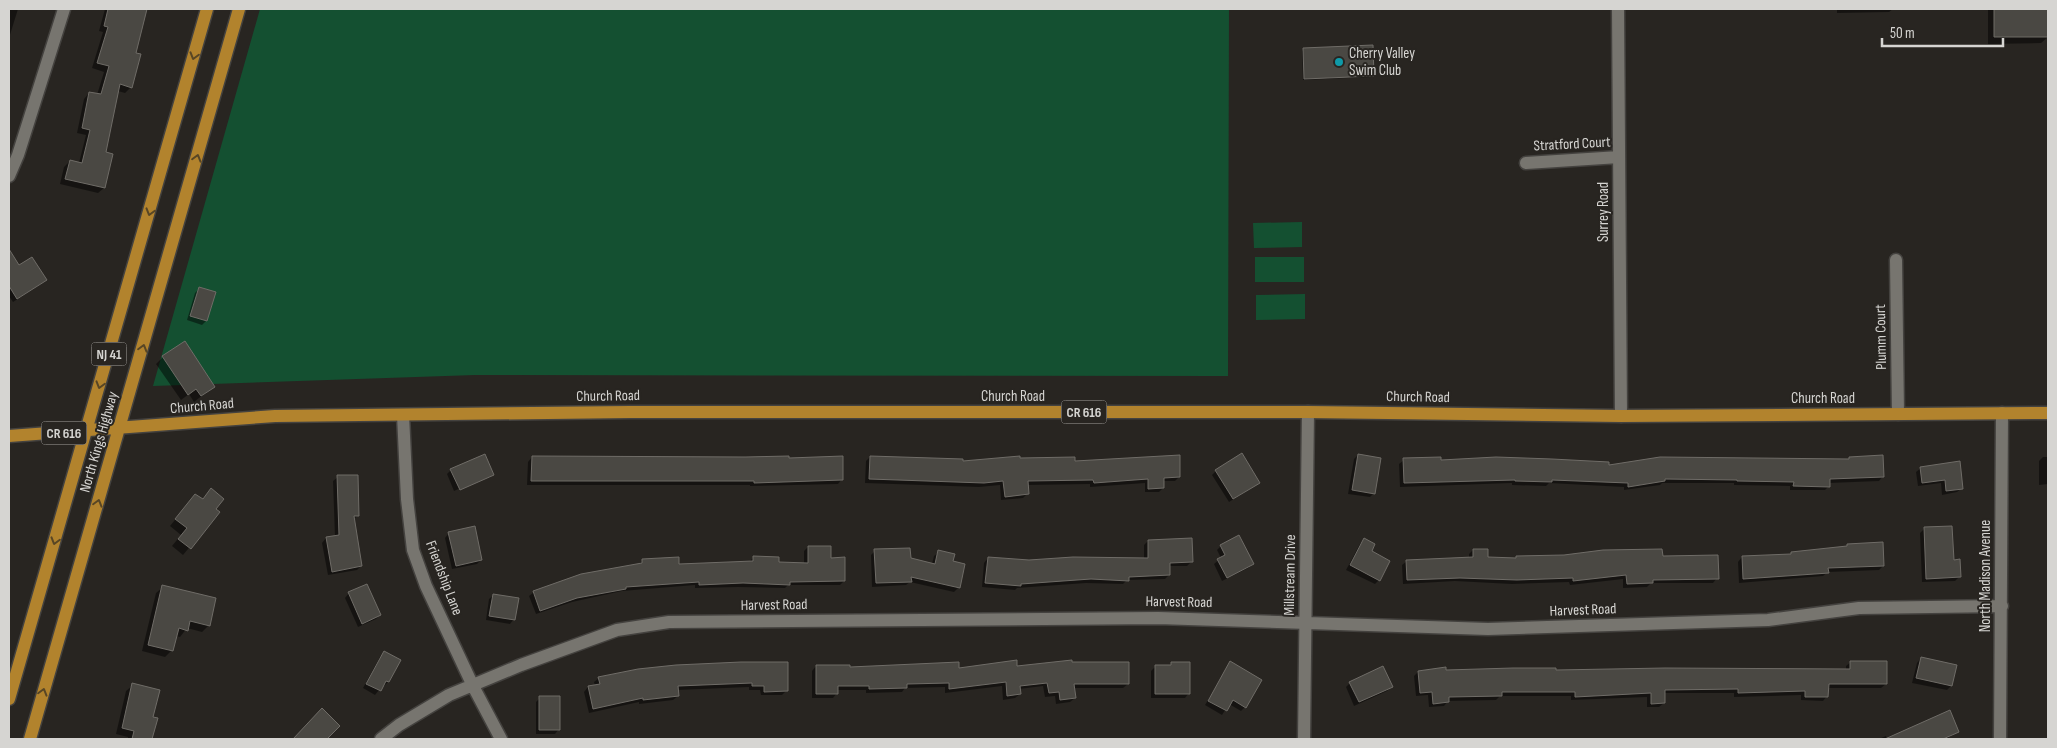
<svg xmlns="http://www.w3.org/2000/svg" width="2057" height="748" viewBox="0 0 2057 748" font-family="'Sofia Sans Condensed',sans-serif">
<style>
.green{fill:#145031}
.shadow{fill:#0007}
.building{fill:#4a4843;stroke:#6f6c67}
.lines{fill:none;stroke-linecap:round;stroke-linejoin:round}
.street-casing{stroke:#44423f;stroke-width:15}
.primary-casing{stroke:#44423f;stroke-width:15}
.street{stroke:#77756f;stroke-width:12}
.primary{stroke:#b2832d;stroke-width:12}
.oneway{stroke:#584625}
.culture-dot{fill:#0f9aa8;stroke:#282521;stroke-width:2}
.labels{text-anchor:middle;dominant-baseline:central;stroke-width:4;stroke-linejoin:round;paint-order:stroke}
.shield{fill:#282521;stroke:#a2a09d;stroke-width:1}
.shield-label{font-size:14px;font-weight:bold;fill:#d6d5d2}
.poi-label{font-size:15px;fill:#d6d5d2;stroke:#282521;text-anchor:start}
.street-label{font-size:15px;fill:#d6d5d2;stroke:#282521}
</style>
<rect width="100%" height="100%" fill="#282521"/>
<path class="green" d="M260,9H1229L1228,376L475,375L153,386Z
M1302,222V247L1254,248L1253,223Z
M1255,257H1304V282H1255Z
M1305,294V319L1256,320V295Z"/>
<path class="shadow" d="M9,9H18L9,38Z
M105,9H146L135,54L131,87L125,93L118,91L105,153L112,155L104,188L98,193L60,184L64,167L70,161L79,163L86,135L77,133L84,99L89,93L97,95L104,72L92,68L103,32L99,31Z
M1837,9H1893L1889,12L1837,13Z
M1988,9H2048V37L2041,43L1988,44Z
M1304,49L1373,75L1371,77L1303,80L1302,51Z
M12,256L19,267L41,284L13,302L9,296V258Z
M199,289L206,321L202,325L187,320L195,293Z
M163,357L214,386L194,402L189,394L181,400L156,364Z
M1358,455L1374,493L1370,497L1348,494L1354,459Z
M532,457L788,460L842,479L838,484L750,486V485H527L528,462Z
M870,457L962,462L1019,459L1074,462L1179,477L1175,481H1163V488L1159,492H1145V483L1090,487V484L1027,485V494L1023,498L1001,500L1000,485L979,487L865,483L866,461Z
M2043,457H2048V484L2039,485V461Z
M1850,458L1883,476L1879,481L1829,483V486L1825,490H1790V486L1734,485V483H1662L1660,485L1624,490V487L1549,483L1546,486L1512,485V483L1400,487L1399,464L1404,460L1608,466L1848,460Z
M1921,468L1962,488L1957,492L1942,495L1941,483L1918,486L1916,472Z
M451,470L493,474L489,478V475L454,491L447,474Z
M1216,471L1259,483L1229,502L1212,475Z
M338,477L358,515L353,520L361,566L357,570L328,575L322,543L326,538L335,537L333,481Z
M195,495L218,513L183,555L172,546L181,535L170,526Z
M1925,528L1953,561L1960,576L1955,581L1922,582L1920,533Z
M449,533L481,560L477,564L452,569L445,538Z
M2048,538V566L2047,540Z
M1364,539L1379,580L1375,584L1346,570L1360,544Z
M1148,541L1192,561L1187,566H1169V575L1165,579L1127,580L1123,584L1086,583L1017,588L1015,590L982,587L984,563L988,558L1029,561L1144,559V545Z
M1848,545L1883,566L1879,570L1828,572L1823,576L1739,583L1738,562L1742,557L1790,555L1845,548Z
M1221,546L1253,564L1248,568L1222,581L1214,564L1221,558L1217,550Z
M808,547L830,559L844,581L840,585H788L785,588L738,587L695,588V585L622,591L572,602L536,614L529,596L534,592L638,565L642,561L678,565L750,561L754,557L778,563L804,565V551Z
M1473,550L1486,559L1661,557L1717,578L1713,583H1651L1647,587L1623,588V579L1570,585L1569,582L1512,584L1455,581L1403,584L1402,565L1407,561L1469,559V554Z
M875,551L932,564L934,556L939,552L952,562L964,565L958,588L954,592L910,582L906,585L872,587L871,555Z
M163,587L209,625L202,632L187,628L180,637L176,636L172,650L165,657L142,651L156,593Z
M349,593L380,615L376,619L358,627L345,598Z
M494,595L514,619L510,624L486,620L489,599Z
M384,653L388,682L384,686L383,685L375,695L363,688L380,657Z
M1921,658L1951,686L1947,690L1912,683L1917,663Z
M1851,662L1886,684L1881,688H1827V696L1823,701L1801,700V695L1734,697V693H1664V703L1659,707H1647V697L1571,700V696H1500L1496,700L1448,701L1444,706L1429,707L1428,695L1416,696L1414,676L1418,672L1445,671L1846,670V666Z
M1231,663L1245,707L1241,711L1229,704L1222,715L1205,705Z
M786,664V691L782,695H761L760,690H749V687L677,690L678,696L673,700L639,704V702L589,713L584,692L588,687L595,686L594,682L599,678Z
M1171,664L1189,693L1185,698H1151V671L1155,667L1168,666Z
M816,666L958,669L1016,667L1128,684L1123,688H1074L1075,698L1070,702L1056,704L1055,696L1045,697L1043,686L1019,689L1020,694L1015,698L1003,700L1002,686L945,693V687L905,688L902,692L866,693V690H837V693L833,698H812V671Z
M1350,683L1391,687L1387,691L1354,706L1346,687Z
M133,685L152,718L156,719L151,739H128V737L116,734L126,691Z
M540,698L559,729L555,734H536V702Z
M1949,712L1958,732L1946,739H1888Z
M1886,736L1887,739H1879Z"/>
<path class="building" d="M108,9H147L136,53L141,54L132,88L120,84L106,152L113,154L105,188L65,179L70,160L82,163L90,130L82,128L89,92L101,94L109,66L97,63L108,27L104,26Z
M1994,9H2048V37H1994Z
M1373,45L1374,76L1304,79L1303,48Z
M9,249L19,265L32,257L47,280L17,299L9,286Z
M199,287L216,292L207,321L190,316Z
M185,341L215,387L201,396L196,389L188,395L162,356Z
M1242,453L1260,483L1233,499L1215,470Z
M485,454L494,475L460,490L450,469Z
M1358,454L1381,458L1375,494L1352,490Z
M1180,455V477L1164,478V488L1148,489V479L1094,483L1093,480L1028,481L1029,494L1005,497L1003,481L984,483L869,479L870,456L963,459V461L1020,456V458L1075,457V461Z
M1883,455L1884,477L1830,479V487L1793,486L1794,482L1737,481V480L1665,479V481L1628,487V483L1552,480V482L1515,481V480L1404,483L1403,458L1441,457V460L1496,457L1552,459L1609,462V465L1660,457L1849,459V457Z
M532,456L745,457L789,456V458L843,456V480L754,483V481H531Z
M1960,461L1963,489L1946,491L1945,480L1922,483L1920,467Z
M337,475H358L359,516H354L362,566L332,572L326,537L339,535Z
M211,488L224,499L216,509L220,512L191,549L178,539L187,528L175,519L195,494L203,499Z
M475,526L482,560L456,566L448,532Z
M1952,526L1954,560L1960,559L1961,577L1926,579L1924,527Z
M1239,535L1254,564L1227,578L1217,559L1225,555L1220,545Z
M1192,538L1193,562L1170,563V575L1129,577V581L1091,579L1021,584V586L985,583L988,557L1029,560L1073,557L1148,558V540Z
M1364,538L1375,544L1372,551L1390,561L1380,581L1350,565Z
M1883,542L1884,566L1828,568L1829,573L1743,579L1742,556L1791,554V552L1847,546V544Z
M808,546H831V558L845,557V581L790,582V585L743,583L699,585V582L626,587V589L577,598L540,611L533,591L581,574L642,563V559L679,557V564L753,561V556L779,557V562L808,563Z
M910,548L911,558L935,564L938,550L955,554L953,561L965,564L960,588L911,577L912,582L876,583L874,549Z
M1473,549H1488V557L1516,558V556L1564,555L1603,550L1662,549L1663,556L1718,555L1719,579L1653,580V583L1627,584L1626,575L1573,581V578L1517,580L1460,578L1407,580L1406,560L1473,557Z
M367,584L381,615L362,624L348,592Z
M162,585L216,598L210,626L190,621L188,631L179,628L173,651L148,645Z
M493,594L519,598L515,620L489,616Z
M384,651L401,660L389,682L386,681L381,691L366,684Z
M1921,657L1957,665L1952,686L1916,678Z
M1017,660V666L1072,660V662H1129V684H1074L1076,698L1060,700L1059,692L1049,693L1047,683L1020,686L1021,694L1007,696L1006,682L949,689V683L907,684V688L869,689V686H838V694H816V665H850V667L959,662V668Z
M1230,661L1262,680L1246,708L1233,700L1227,711L1208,701Z
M1850,661H1887V684H1829L1828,697H1805V691L1738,693V689L1665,690V703L1651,704V693L1575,697V692H1502V696L1449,697V702L1433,704L1432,692L1420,693L1418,671L1446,667V670L1513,668H1556V670L1665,668L1850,669Z
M741,662H788V691L764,692V686H752V683L678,686L679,696L643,700V698L593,709L588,686L600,684L598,677L638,669L676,665Z
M1171,662H1190V694H1155V665H1171Z
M1383,666L1393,687L1359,702L1349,682Z
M132,683L160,690L153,717L158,718L152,739H132L134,731L122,728Z
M539,696H560V730H539Z
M322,708L340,726L327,739H293Z
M1950,710L1959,732L1943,739H1885Z"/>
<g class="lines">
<g class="street-casing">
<path id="street" d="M1618,9L1621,416
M1526,163L1619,157
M9,176L18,155L64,9
M1896,260L1898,414
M403,415L407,499L413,550L426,586L473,686L501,739
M381,739L399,725L449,695L521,665L617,630L669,622L1158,618L1488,629L1768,620L1859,608L2002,606
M1304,739L1308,412
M2000,739L2002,413"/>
</g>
<g class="primary-casing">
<path id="primary" d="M9,436L275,416L630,412H1308L1621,416L2048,413
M9,699L207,9
M30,739L239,9"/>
</g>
<use href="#street" class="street"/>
<use href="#primary" class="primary"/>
</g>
<defs><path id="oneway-chevron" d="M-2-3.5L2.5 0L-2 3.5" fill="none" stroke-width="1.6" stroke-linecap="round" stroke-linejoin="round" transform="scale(1.25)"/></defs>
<g class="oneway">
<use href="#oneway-chevron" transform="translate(194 56) rotate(106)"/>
<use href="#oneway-chevron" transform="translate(197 158) rotate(-74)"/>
<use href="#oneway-chevron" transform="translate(150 212) rotate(106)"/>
<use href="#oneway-chevron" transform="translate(143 348) rotate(-74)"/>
<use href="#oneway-chevron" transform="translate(100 385) rotate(106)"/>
<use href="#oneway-chevron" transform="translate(98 503) rotate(-74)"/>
<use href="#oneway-chevron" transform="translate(55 541) rotate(106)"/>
<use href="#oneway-chevron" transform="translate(43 692) rotate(-74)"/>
</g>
<circle class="culture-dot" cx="1339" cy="62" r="5"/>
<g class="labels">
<g class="shield">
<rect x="91.5" y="342.5" width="35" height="23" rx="4"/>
<rect x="1061.5" y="400.5" width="45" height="23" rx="4"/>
<rect x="41.5" y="421.5" width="45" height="23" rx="4"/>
</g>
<g class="shield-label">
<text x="109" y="354">NJ 41</text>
<text x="1084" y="412">CR 616</text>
<text x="64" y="433">CR 616</text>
</g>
<g class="poi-label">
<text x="1349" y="53">Cherry Valley<tspan x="1349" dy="17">Swim Club</tspan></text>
</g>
<g class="street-label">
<text transform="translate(1572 144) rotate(-3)">Stratford Court</text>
<text transform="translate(1603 212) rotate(-90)">Surrey Road</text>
<text transform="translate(1881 337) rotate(-91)">Plumm Court</text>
<text transform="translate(608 396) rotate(-1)">Church Road</text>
<text x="1013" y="396">Church Road</text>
<text transform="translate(1418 397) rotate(1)">Church Road</text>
<text x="1823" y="398">Church Road</text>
<text transform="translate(202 406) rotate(-5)">Church Road</text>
<text transform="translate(99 442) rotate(-74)">North Kings Highway</text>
<text transform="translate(1290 575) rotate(-89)">Millstream Drive</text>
<text transform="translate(1985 576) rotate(-90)">North Madison Avenue</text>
<text transform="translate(444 578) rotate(69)">Friendship Lane</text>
<text transform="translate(1179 602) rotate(1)">Harvest Road</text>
<text transform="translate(774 605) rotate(-1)">Harvest Road</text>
<text transform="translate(1583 610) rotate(-2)">Harvest Road</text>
</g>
</g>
<rect width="2057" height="748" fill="none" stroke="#d6d5d2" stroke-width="20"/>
<path d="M1882 38v8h121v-8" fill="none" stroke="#d6d5d2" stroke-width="2.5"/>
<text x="1890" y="38" font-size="15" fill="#d6d5d2" stroke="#282521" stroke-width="4" paint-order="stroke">50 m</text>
</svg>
